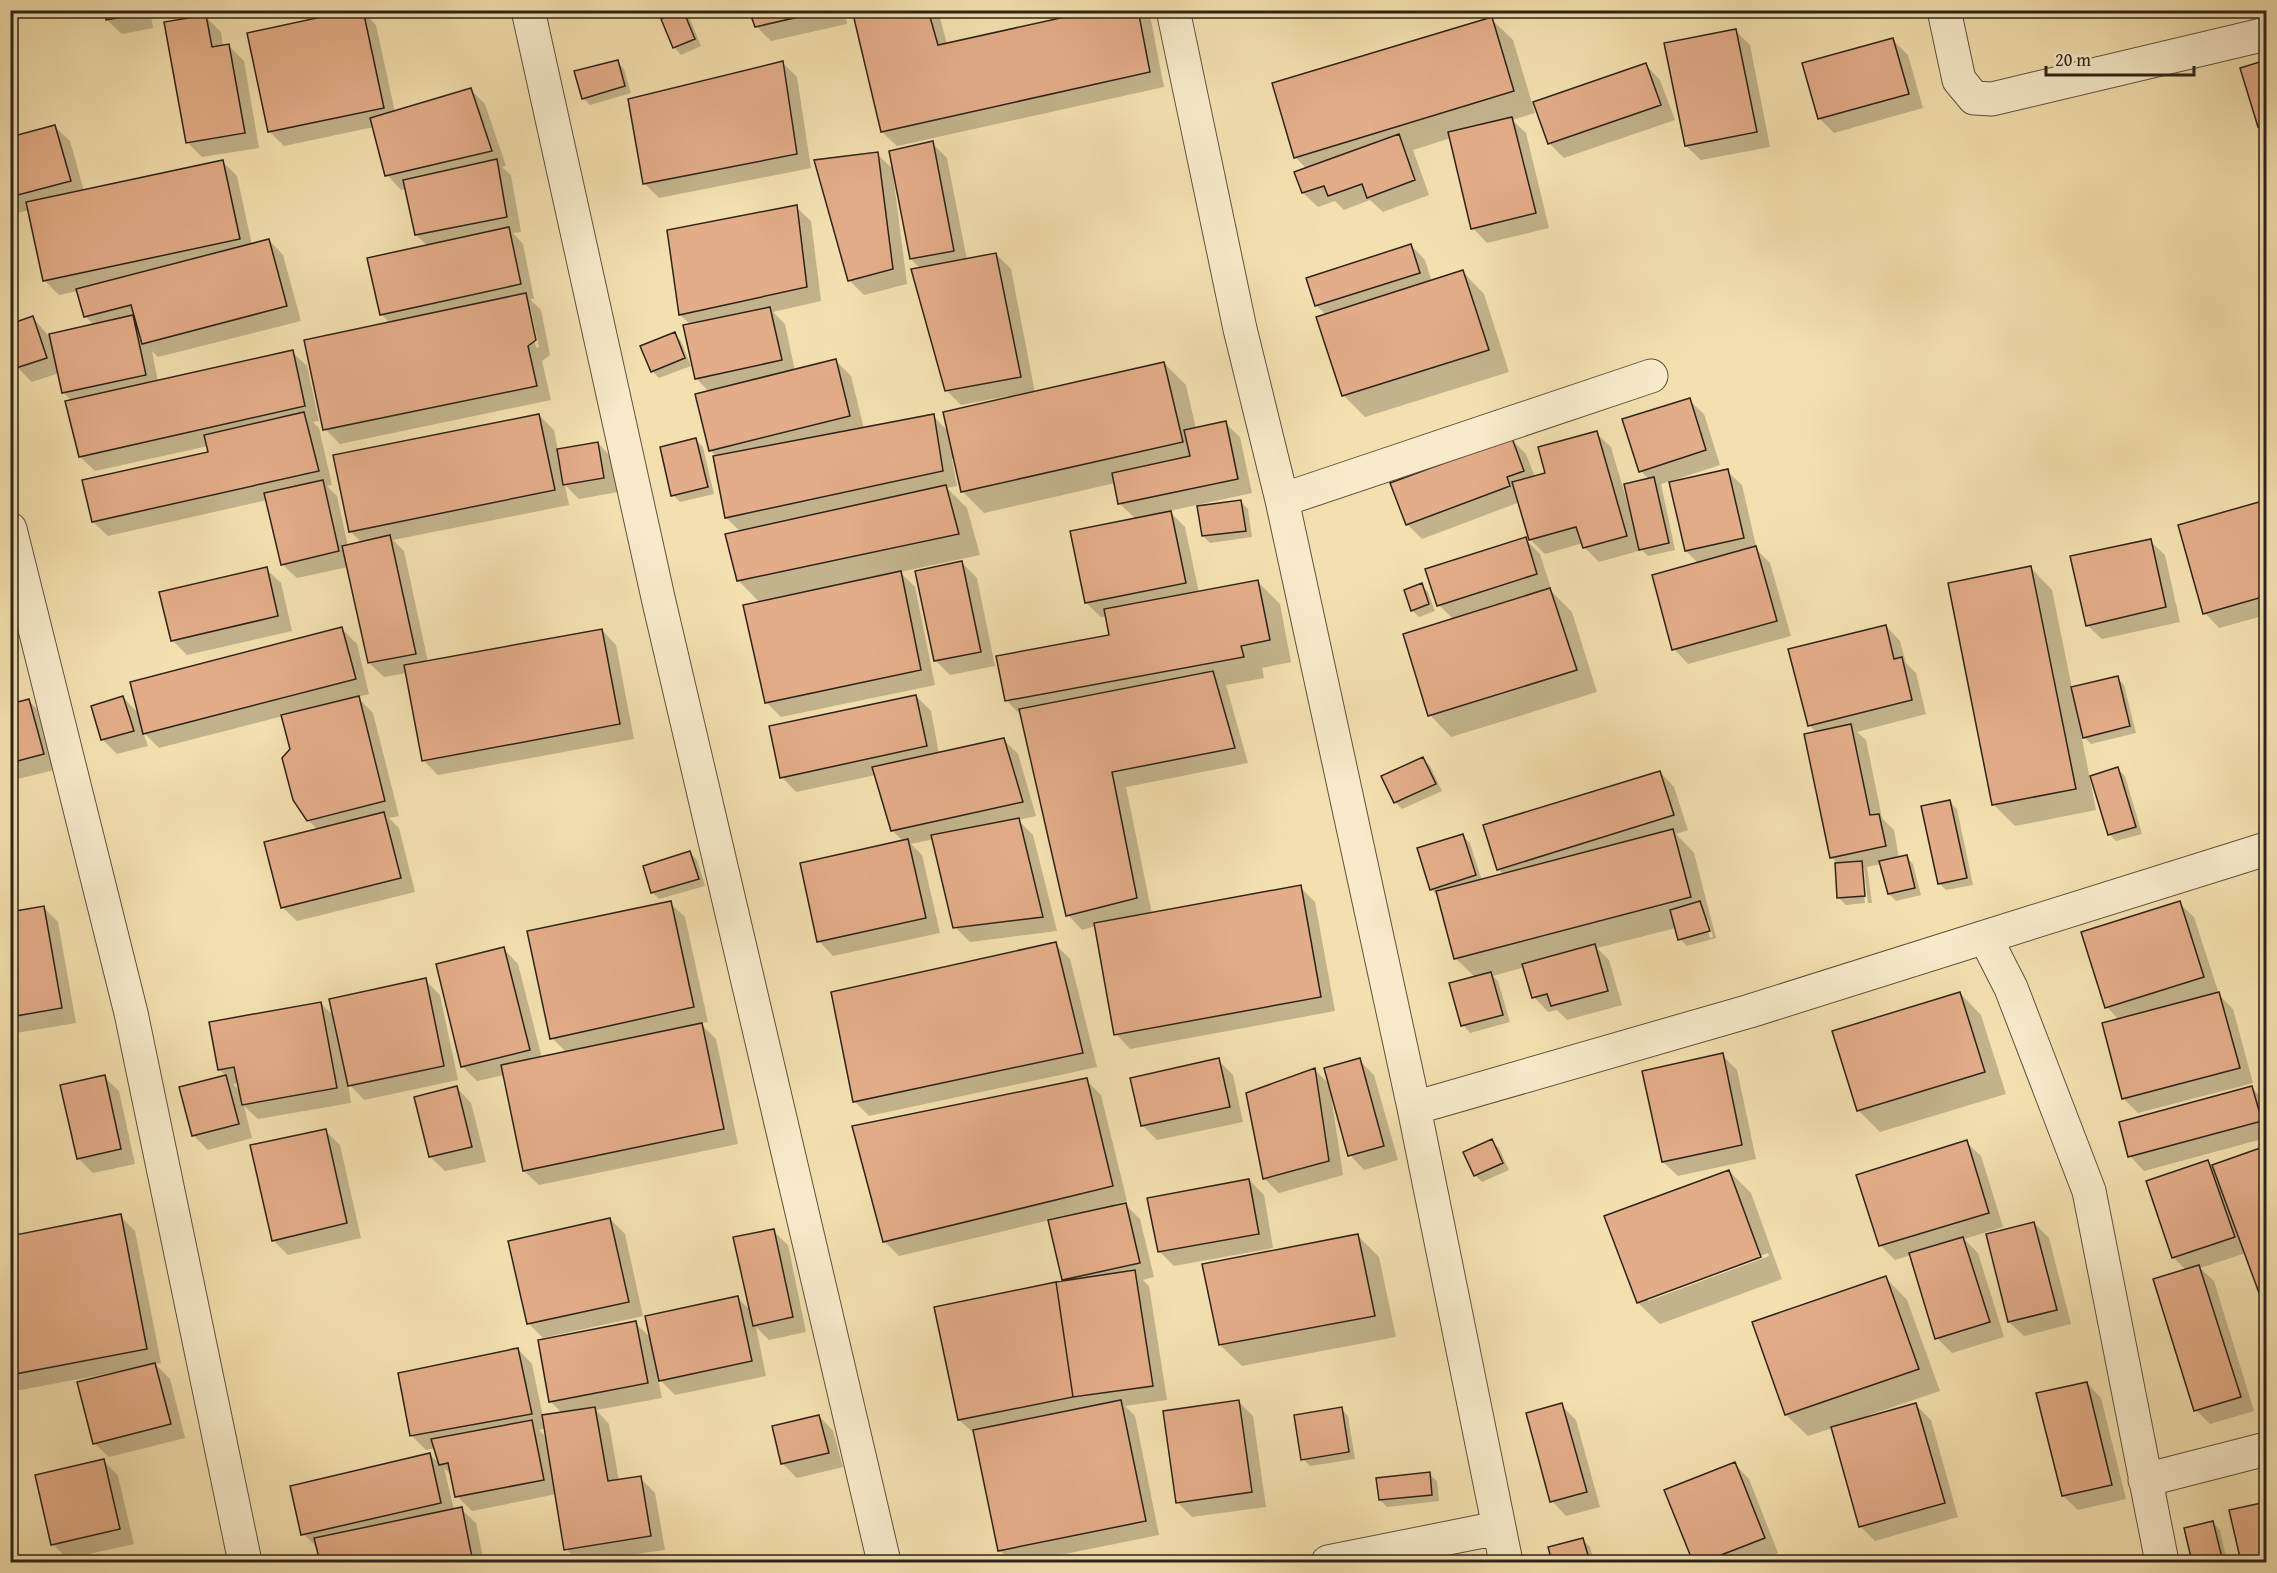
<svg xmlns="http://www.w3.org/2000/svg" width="2277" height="1573" viewBox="0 0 2277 1573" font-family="'Gentium Book Plus',serif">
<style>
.shadow{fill:#0003;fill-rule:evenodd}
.building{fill:#e4ad89;stroke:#2e2319;stroke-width:1.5}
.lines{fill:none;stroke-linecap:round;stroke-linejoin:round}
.minor-casing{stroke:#60523e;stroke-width:35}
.minor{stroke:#f8ebcb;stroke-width:33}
</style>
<rect width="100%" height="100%" fill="#f4e0af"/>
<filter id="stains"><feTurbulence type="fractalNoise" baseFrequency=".00333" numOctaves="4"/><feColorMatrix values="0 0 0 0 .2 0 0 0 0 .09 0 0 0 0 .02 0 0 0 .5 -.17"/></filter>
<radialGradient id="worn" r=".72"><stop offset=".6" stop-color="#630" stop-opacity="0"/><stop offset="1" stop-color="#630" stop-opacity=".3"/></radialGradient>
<path class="shadow" d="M105,10H150L153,28L122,34L107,20Z
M362,10L376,25L395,112L471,90L485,104L506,166L502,167L511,175L521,232L513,233L523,244L534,299H530L541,310L550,355L542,361L551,400L340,444L325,429L391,324L381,314L428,246L416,235L406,189L401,190L387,175L374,127L284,146L270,132L249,35ZM528,310H531L539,347L536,348Z
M751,10H844L847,24L771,41L756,26Z
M853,10H938L947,44L1103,11L1149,10L1164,87L897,146L882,132Z
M683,12L690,19L701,46L681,55L674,47L663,20Z
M206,17L221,32L223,47L229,46L244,61L259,148L202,157L187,142Z
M1491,19L1513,40L1535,113L1512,120L1526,133L1549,228L1487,243L1473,228L1451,138L1413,150L1429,195L1383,212L1370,200L1344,210L1335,201L1318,207L1303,193L1296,173L1307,169L1295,157Z
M1735,30L1750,45L1770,147L1701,160L1686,146Z
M1893,40L1908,55L1923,108L1834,133L1819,118Z
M617,62L624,69L631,93L590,105L583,98Z
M782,62L797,77L811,168L659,198L644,183Z
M2266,62V134L2259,127L2242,69Z
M1646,65L1660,80L1675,120L1564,158L1549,143Z
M55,127L70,141L84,191L222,161L237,176L252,245L269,240L283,255L301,321L158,357L152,351L158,382L292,352L307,366L319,421L313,422L319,428L332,485L327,486L337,496L348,546L362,543L350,531L539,415L554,430L558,450L598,443L612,458L618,492L579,499L565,485L569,505L393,540L404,551L428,662L602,630L616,645L634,739L438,775L423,760L407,673L384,677L369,663L348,567L297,578L282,564L267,500L108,536L93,522L210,453L208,446L95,471L80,457L72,401L63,392L59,373L32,382L17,367L33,318L48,335L94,325L85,316L78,291L59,295L44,280L29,210L10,215V139Z
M932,143L947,158L967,260L996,254L1011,269L1035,393L1164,363L1186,385L1196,429L1225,423L1240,437L1252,493L1169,511L1185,527L1199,593L1258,582L1280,604L1291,662L1262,668L1264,678L1226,685L1248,763L1126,787L1152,914L1300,887L1315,902L1335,1011L1130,1049L1116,1034L1096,926L1082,930L1068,915L1022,716L1006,700L1111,637L1107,616L1101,617L1086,603L1136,519L1120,504L1115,483L984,513L962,491L955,459H952L957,486L947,488L967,508L980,555L900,572L915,587L935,685L781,717L766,702L760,603L738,580L741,532L726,518L717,457L710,450L709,392L696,378L691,325L680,315L669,231L796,207L811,221L821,301L773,312L785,324L795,371L836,361L851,376L864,429L933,416L949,432L1009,398L1008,396L961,405L946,390L921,269L911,259L895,175H893L907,284L864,295L849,280L877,154L895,171Z
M1411,245L1425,260L1432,282L1463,272L1484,294L1509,372L1365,417L1343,395L1326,315L1317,306L1308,279Z
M674,334L681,341L691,366L659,378L652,371Z
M1689,400L1704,414L1720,465L1671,481L1672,483L1727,471L1742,485L1757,550L1770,563L1791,636L1688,664L1674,649L1699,564L1686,551L1670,481L1661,484L1675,550L1648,556L1642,550L1599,562L1584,547L1583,543L1545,554L1530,539L1520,502L1422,539L1407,524L1511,439L1526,454L1535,477L1547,474L1596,433L1611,447L1628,505H1630L1649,480L1641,471Z
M696,440L703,447L714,494L680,502L673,495Z
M2266,501V615L2219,628L2205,613L2180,526Z
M1241,502L1248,509L1252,537L1210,543L1203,536Z
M1525,539L1540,554L1551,588L1549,589L1572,612L1597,692L1451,737L1430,715L1454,620L1439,605Z
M2150,541L2165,555L2180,622L2102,639L2087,625Z
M962,563L977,578L995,666L950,675L935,660Z
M2031,568L2052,590L2072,688L2117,677L2124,685L2136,733L2091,744L2081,734L2096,810L2015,826L1994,805Z
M266,569L281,583L292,631L187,655L172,640Z
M1421,585L1428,592L1435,611L1419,617L1412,610Z
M1886,626L1900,641L1906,663L1916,673L1926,714L1857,732L1866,740L1882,818L1894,830L1899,858L1906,856L1913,864L1921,895L1896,901L1889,894L1882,864L1867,867L1872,903H1868L1864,868H1861L1865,903L1846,905L1839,898L1836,862L1831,857L1816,732L1809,725Z
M342,629L357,644L369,694L357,697L373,713L399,816L389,818L399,828L415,892L297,921L282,907L318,830L308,820L283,716L159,748L143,732L148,746L117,754L102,739L123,697L139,714Z
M916,696L931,711L939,754L1003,739L1018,754L1036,816L1018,820L1033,835L1057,931L970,942L955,927L934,839L911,844L922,855L940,933L833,956L819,941L904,842L892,830L876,775L796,792L782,777Z
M29,701L43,715L58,769L14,780L10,777V705Z
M1423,759L1430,766L1442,791L1402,809L1395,802Z
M2118,769L2125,776L2142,834L2116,841L2109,834Z
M1660,772L1674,787L1688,830L1676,834L1694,853L1716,938L1687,946L1680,939L1676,928L1597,948L1609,960L1622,1005L1567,1020L1557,1010L1548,1012L1534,997L1525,967L1493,976L1498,981L1510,1022L1470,1033L1463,1025L1475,977L1455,958L1439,897L1431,889L1463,836L1470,843L1482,881L1504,875L1498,869ZM1705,920H1708L1713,937L1710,938Z
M1950,802L1957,809L1973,885L1946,890L1939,883Z
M690,853L697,860L705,886L659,899L652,892Z
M670,903L685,917L708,1022L700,1023L716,1039L738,1144L539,1185L524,1171L504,1075L477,1081L463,1067L437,966L504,949L518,964L542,1058L567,1053L552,1038Z
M2179,903L2194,917L2218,991L2216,992L2233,1009L2253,1083L2138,1113L2123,1098L2119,1020L2107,1007Z
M43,907L58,922L76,1023L10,1034V913Z
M1055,944L1070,959L1097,1067L869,1116L854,1101Z
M425,980L440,995L458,1080L364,1100L348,1083L351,1103L258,1119L244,1106L252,1138L208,1150L193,1135L181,1088L226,1076L219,1069L320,1003L335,1017ZM239,1083L241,1092L233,1084Z
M1960,993L1981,1015L2006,1094L1880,1132L1858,1110Z
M1722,1055L1737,1070L1756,1159L1678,1176L1663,1162Z
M1218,1060L1233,1075L1243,1122L1157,1140L1142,1125Z
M1359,1060L1374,1075L1398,1160L1364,1170L1350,1155L1333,1095L1331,1096L1343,1175L1279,1193L1264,1178L1315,1070L1331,1086Z
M104,1077L119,1091L135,1164L93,1173L78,1158Z
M1086,1080L1101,1095L1127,1201L1115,1204L1116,1206L1125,1204L1140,1219L1154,1277L1143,1280L1149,1286L1167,1400L1125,1406L1135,1416L1159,1535L1025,1562H1012L999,1550L975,1434L959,1420L1064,1282L1050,1220L899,1256L885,1242Z
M457,1088L471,1103L486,1162L445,1171L430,1157Z
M2252,1088L2266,1103V1138L2144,1171L2130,1156Z
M325,1130L340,1145L361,1238L288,1255L273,1240Z
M1491,1141L1499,1148L1509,1170L1482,1182L1475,1175Z
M1966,1142L1981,1156L2003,1227L1964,1239L1978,1253L2004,1337L1952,1353L1937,1338L1911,1255L1895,1260L1881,1246L1858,1176Z
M2262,1148L2266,1153V1308L2246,1253L2200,1268L2214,1281L2254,1411L2210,1424L2196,1410L2186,1270L2173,1257L2208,1162L2213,1166Z
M1729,1171L1751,1193L1782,1279L1660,1324L1638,1303ZM1768,1253L1769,1256L1648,1301V1298Z
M1249,1180L1264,1195L1273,1248L1174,1266L1159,1251Z
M120,1216L135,1231L161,1363L155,1364L170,1379L185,1438L109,1457L94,1443L111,1373L10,1392V1237Z
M610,1219L625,1234L643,1316L543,1338L528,1323Z
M2034,1223L2049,1238L2071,1324L2024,1336L2009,1322Z
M773,1231L788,1245L806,1332L769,1340L756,1327L766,1376L675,1395L658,1378L662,1398L596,1410L609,1424L619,1481L640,1478L655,1493L665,1550L579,1562L566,1549L557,1494L472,1511L457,1496L452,1476L444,1468L454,1510L461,1509L476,1523L484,1562H322L319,1549L303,1534L429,1454L441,1465L436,1448L426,1450L411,1435L518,1349L532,1364L543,1417L563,1414L551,1402L635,1323L652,1339L738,1298L751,1311ZM546,1428L547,1438L539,1430Z
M1358,1236L1379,1257L1396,1337L1242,1366L1220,1345Z
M1886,1278L1907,1300L1940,1391L1869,1415L1870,1418L1916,1405L1931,1420L1958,1517L1875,1541L1860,1526L1833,1428L1808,1436L1786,1415Z
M2087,1383L2101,1398L2126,1499L2078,1510L2063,1496Z
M1238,1401L1253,1416L1266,1507L1192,1517L1177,1502Z
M1561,1405L1576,1420L1600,1507L1566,1516L1552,1501Z
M1341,1409L1348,1416L1355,1459L1310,1466L1303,1459Z
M819,1416L833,1431L843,1467L797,1478L782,1463Z
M104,1461L118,1476L134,1544L67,1559L53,1544Z
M1735,1464L1749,1479L1778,1553L1754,1562H1695L1666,1491Z
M1429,1474L1437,1481L1439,1501L1387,1507L1380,1500Z
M2266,1504V1562H2242L2231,1511Z
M2213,1523L2220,1530L2227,1562H2194L2186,1529Z
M1583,1540L1590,1547L1594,1562H1553L1550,1548Z"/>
<path class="building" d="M104,10H139L140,14L106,20Z
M354,10H363L384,108L268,132L247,33Z
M683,10L695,39L673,48L661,19Z
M749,10H829L755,27Z
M852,10H928L938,45L1097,10H1138L1150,72L881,132Z
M206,15L212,47L229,44L245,133L186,143L164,22Z
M1492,17L1514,91L1294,158L1272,83Z
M1736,29L1757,132L1685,146L1664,43Z
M1893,38L1909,94L1818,119L1802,63Z
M618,60L625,86L582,99L574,71Z
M2266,60V125L2258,127L2240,68Z
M783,61L797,154L643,184L628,99Z
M1646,63L1661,105L1548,144L1533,102Z
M471,88L492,151L385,176L370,118Z
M1512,117L1536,213L1471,229L1448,132Z
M55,125L71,181L10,197V137Z
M1399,134L1415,180L1367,198L1362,184L1328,196L1324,186L1302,193L1294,172Z
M933,141L954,251L910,259L889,151Z
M878,152L893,269L848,281L814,160Z
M497,159L507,217L415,235L403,180Z
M223,160L240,239L43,281L26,202Z
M797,205L807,287L679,315L667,230Z
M509,227L521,284L380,315L367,258Z
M269,239L287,306L142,344L131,305L84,317L76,289Z
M1411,244L1420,273L1315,306L1306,278Z
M996,253L1021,377L945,391L911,269Z
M1463,270L1489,350L1342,396L1316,317Z
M526,293L536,340L528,346L537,386L323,430L304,340Z
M770,307L782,360L695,379L683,325Z
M133,315L146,375L62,393L49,334Z
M33,316L47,358L16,368L10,353V324Z
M675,332L685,358L651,372L640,346Z
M293,350L305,406L79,457L65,401Z
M836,359L850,416L709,451L695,394Z
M1164,362L1183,442L961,492L943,412Z
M1690,398L1706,450L1639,472L1622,419Z
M304,412L319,471L92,522L82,480L208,452L204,435Z
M539,414L555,490L349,532L333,455Z
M934,414L943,471L725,518L713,456Z
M1226,421L1238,479L1118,504L1112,473L1190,456L1184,430Z
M1597,431L1627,536L1583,548L1576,527L1529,540L1512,482L1545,473L1538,447Z
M696,438L708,487L671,496L660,447Z
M1512,438L1524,471L1507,477L1510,486L1406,525L1390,483Z
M598,442L604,478L563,485L557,449Z
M1728,469L1744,538L1685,551L1669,482Z
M1654,477L1669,543L1639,550L1624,484Z
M323,480L339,551L281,565L264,493Z
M946,485L959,534L737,581L725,534Z
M1241,500L1246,531L1202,536L1197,506Z
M2266,500V596L2203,614L2178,525Z
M1171,511L1186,583L1085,603L1070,531Z
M390,535L416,654L368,663L342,546Z
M1526,537L1537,574L1437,606L1425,569Z
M2151,539L2166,607L2086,626L2070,556Z
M1756,546L1777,621L1672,650L1652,575Z
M962,561L981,652L934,661L915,571Z
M2031,566L2076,789L1992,805L1948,583Z
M267,567L278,616L171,641L159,592Z
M901,571L921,670L765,703L743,605Z
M1258,580L1270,640L1241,646L1244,657L1005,701L996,656L1109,635L1104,609Z
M1422,583L1429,604L1411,611L1404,590Z
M1550,588L1577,670L1428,716L1403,634Z
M1886,625L1894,659L1902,657L1912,700L1808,726L1788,649Z
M342,627L356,679L143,734L130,682Z
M602,629L620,724L422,761L404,665Z
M1213,671L1235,748L1112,772L1137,898L1066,916L1019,709Z
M2118,676L2130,726L2083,738L2071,687Z
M916,695L927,746L780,778L769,726Z
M123,696L134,731L101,740L91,706Z
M359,696L385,801L307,821L293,800L282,758L290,749L281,715Z
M29,699L44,754L10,763V704Z
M1851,724L1870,815L1879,814L1886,846L1830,858L1804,734Z
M1004,738L1023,802L891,831L872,767Z
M1423,757L1436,784L1394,803L1381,776Z
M2118,767L2136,827L2108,835L2090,776Z
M1660,771L1674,815L1497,870L1483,825Z
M1950,800L1967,878L1938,884L1921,806Z
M384,812L401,878L281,908L264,842Z
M1019,818L1043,917L953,928L931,835Z
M1673,829L1691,897L1454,959L1436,891Z
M1463,834L1476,875L1430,890L1417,848Z
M908,839L926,918L817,942L800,863Z
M690,851L699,879L651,893L643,866Z
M1907,855L1915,888L1888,894L1879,861Z
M1862,861L1865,896L1837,898L1835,863Z
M1301,885L1321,997L1114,1035L1094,923Z
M671,901L694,1007L550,1039L527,931Z
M1700,901L1710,931L1678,940L1670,910Z
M2180,901L2204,977L2105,1008L2081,932Z
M44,906L62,1008L10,1017V912Z
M1056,942L1083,1053L853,1102L831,992Z
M1595,944L1608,991L1551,1006L1547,994L1532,998L1522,964Z
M504,947L530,1050L461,1067L436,964Z
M1491,972L1503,1015L1461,1026L1449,983Z
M426,978L444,1066L348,1086L329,999Z
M1960,992L1985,1072L1857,1111L1832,1031Z
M2219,992L2240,1068L2122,1099L2102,1023Z
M321,1002L337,1088L242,1105L234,1067L218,1070L209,1022Z
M702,1023L724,1129L523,1171L501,1065Z
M1723,1053L1742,1145L1662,1162L1642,1071Z
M1219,1058L1230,1107L1141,1126L1130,1078Z
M1360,1058L1384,1146L1348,1156L1324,1068Z
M1315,1068L1329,1161L1263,1179L1246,1093Z
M105,1075L121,1149L77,1159L60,1085Z
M226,1075L239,1124L192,1136L179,1087Z
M1087,1078L1113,1186L883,1242L852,1126Z
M457,1086L472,1147L429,1157L414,1097Z
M2252,1086L2262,1121L2128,1157L2119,1122Z
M326,1129L347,1223L272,1241L250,1145Z
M1492,1139L1503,1163L1474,1176L1463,1152Z
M1967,1140L1989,1213L1879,1246L1856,1175Z
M2263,1147L2266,1157V1312L2212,1165Z
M2208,1160L2235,1237L2172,1258L2146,1181Z
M1729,1170L1761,1257L1637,1303L1604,1216Z
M1249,1179L1259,1234L1158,1252L1147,1198Z
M1126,1203L1140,1263L1062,1280L1048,1220Z
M121,1214L147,1349L10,1375V1236Z
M610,1218L629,1302L527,1324L508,1241Z
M2034,1222L2057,1310L2008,1322L1986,1234Z
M774,1229L793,1317L753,1326L733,1237Z
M1358,1234L1375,1316L1219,1345L1202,1264Z
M1963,1237L1990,1322L1935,1339L1909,1253Z
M2199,1265L2241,1397L2194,1411L2153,1279Z
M1135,1270L1153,1386L1073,1397L1056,1282Z
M1886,1276L1919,1369L1785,1415L1752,1322Z
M1056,1282L1073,1397L958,1420L934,1307Z
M738,1296L752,1361L659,1381L645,1316Z
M636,1321L648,1383L549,1402L538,1340Z
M518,1348L532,1414L410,1436L398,1373Z
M155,1363L171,1424L93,1444L77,1382Z
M2087,1382L2112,1485L2062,1496L2036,1393Z
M1121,1400L1146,1521L998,1551L973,1430Z
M1239,1400L1252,1492L1176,1503L1163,1411Z
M1562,1403L1587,1492L1550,1502L1526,1413Z
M1916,1403L1945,1503L1859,1527L1831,1427Z
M595,1407L608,1481L641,1476L651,1536L564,1550L542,1415Z
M1342,1407L1349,1452L1301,1460L1294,1415Z
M819,1415L829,1453L781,1464L772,1426Z
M532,1420L544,1480L455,1497L448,1463L439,1465L431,1439Z
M430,1453L441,1503L301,1535L290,1486Z
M104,1459L120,1529L51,1545L35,1475Z
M1735,1462L1765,1538L1703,1562H1693L1664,1490Z
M1430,1472L1432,1495L1379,1500L1376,1478Z
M2266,1502V1562H2241L2229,1510Z
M462,1507L473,1562H320L314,1538Z
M2213,1521L2223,1562H2192L2184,1528Z
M1583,1538L1590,1562H1552L1548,1547Z"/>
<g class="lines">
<g class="minor-casing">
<path id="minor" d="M528,10L659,602L884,1562
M1173,10L1240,329L1282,500L1414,1108L1506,1562
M1944,10L1959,80L1974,98L1992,99L2266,34
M1282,500L1651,376
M10,529L131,1013L245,1562
M1985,937L2266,849
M1414,1108L1750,1011L1985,937L2011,988L2089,1191L2162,1562
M2145,1480L2266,1449
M1328,1562L1498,1528"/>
</g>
<use href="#minor" class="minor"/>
</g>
<rect width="2277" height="1573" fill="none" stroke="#f4e0af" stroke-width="36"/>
<rect x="12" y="12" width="2253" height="1549" fill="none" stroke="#2e2319" stroke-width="3"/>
<rect x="18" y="18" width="2241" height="1537" fill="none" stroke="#2e2319" stroke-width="1.5"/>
<path d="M2046 66v9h148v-9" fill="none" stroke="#2e2319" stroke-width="3"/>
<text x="2055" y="66" font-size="18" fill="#2e2319" stroke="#f8ebcb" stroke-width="4.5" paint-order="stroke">20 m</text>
<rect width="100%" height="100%" filter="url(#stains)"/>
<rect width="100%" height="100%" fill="url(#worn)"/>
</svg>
